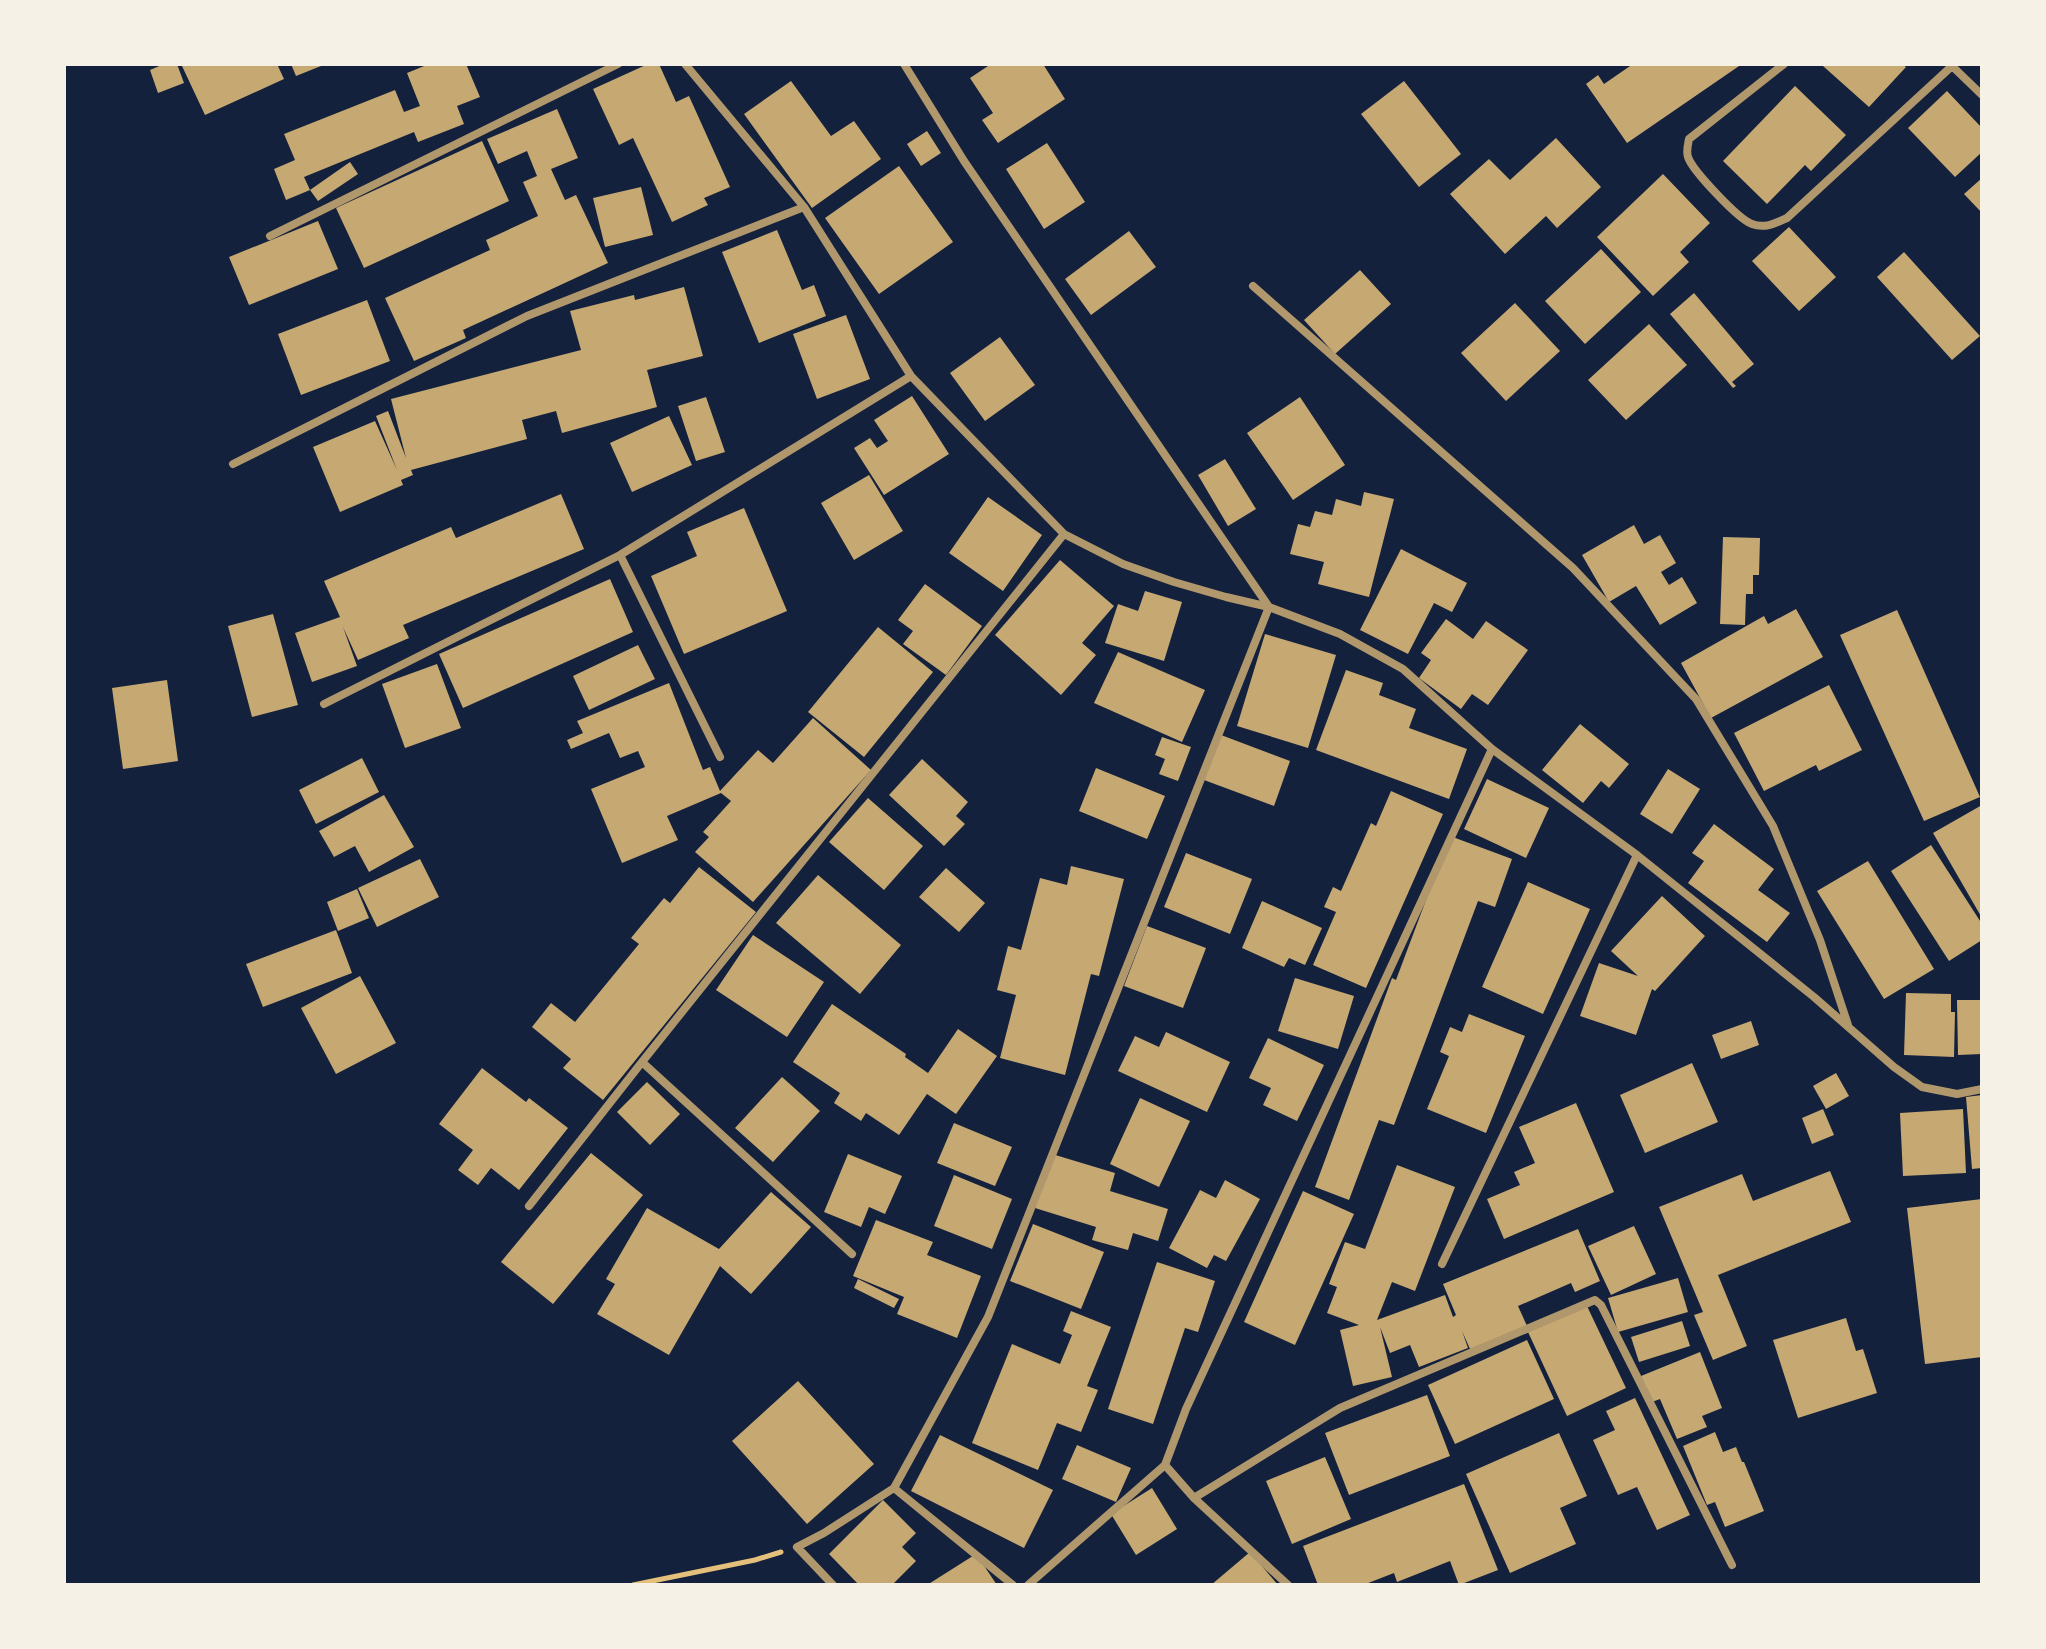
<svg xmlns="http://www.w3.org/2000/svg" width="2046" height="1649" viewBox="0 0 2046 1649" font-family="Signika,sans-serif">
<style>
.building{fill:#c6a872}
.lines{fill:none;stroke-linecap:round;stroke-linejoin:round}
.path{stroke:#e5c07b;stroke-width:5}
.minor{stroke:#b1986c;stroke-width:8}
</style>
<rect width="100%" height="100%" fill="#14213d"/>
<path class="building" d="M164,64H177L184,83L158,93L150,70Z
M186,64H277L284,79L205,115L182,66Z
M291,64H326L296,76Z
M429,64H466L480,97L457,106L464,124L418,142L414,132L304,177L310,190L286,200L274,169L295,160L284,134L395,90L404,112L420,106L407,73Z
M648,64H659L676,102L689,96L730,187L704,198L708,205L672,222L633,138L619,145L593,89Z
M991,64H1043L1065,99L998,143L982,120L993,113L970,78Z
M1633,64H1742L1627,143L1586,84L1598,75L1604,84Z
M1826,64H1902L1906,67L1869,107L1823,66Z
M791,81L831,136L854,121L881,159L812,208L744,114Z
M1404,81L1461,154L1419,187L1361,114Z
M1795,86L1846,135L1811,171L1805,165L1767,204L1723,161Z
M1947,91L1982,128V152L1955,177L1908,128Z
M557,109L578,158L551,169L565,200L576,195L608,263L463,330L466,338L414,361L385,298L490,250L486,240L538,216L523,182L537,176L527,151L498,164L487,139Z
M927,131L941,153L921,166L907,144Z
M1556,138L1601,187L1557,228L1546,216L1505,254L1450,194L1489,159L1510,180Z
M482,141L509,201L364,268L336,208Z
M1047,143L1085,202L1044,229L1006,169Z
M350,162L358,174L318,201L310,190Z
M899,166L953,242L879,294L825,218Z
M1663,174L1710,223L1680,252L1689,262L1653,296L1597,237Z
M1982,178V213L1964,194Z
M641,187L653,235L605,247L593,198Z
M318,221L338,269L249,305L229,257Z
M1789,227L1836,277L1799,311L1752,261Z
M777,230L802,290L814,285L826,316L759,343L722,252Z
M1129,231L1156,267L1091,315L1065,279Z
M1601,249L1641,292L1585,344L1545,301Z
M1904,252L1980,336L1952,360L1877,277Z
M1360,270L1391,304L1335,354L1304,320Z
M684,287L703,356L647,370L657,407L562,433L556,411L522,420L527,439L411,470L413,475L401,480L403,485L340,512L313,447L375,421L397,470L376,416L388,411L406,458L391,399L581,350L570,311L634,295L635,300Z
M1694,293L1754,364L1732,382L1736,386L1733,388L1670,314Z
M367,300L390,361L301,395L278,334Z
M1515,303L1560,351L1506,401L1461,353Z
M846,315L870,379L817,399L793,334Z
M1649,324L1687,365L1626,420L1588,380Z
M1000,337L1035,385L985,421L950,373Z
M912,396L949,454L884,495L854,448L870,438L877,448L888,441L874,420Z
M706,397L725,452L696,461L678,406Z
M1300,397L1345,465L1293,500L1247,433Z
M669,416L692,465L632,492L610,443Z
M1225,459L1256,509L1228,526L1198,475Z
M869,475L903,531L854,560L821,503Z
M1364,492L1394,499L1369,597L1318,584L1324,562L1290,554L1298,524L1310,527L1315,511L1332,515L1336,499L1361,506Z
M561,494L584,549L403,625L409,638L358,660L343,627L357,666L312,682L295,633L340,617L324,581L451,527L456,538Z
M988,497L1042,535L1003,591L949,553Z
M744,508L787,611L684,654L651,576L697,556L687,532Z
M1634,525L1644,544L1660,535L1676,563L1661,572L1669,585L1682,577L1697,603L1660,625L1636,586L1609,602L1582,555Z
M1723,537L1760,538L1759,575H1753V594H1746L1745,625L1720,624Z
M1401,549L1467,583L1452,612L1434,603L1408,654L1360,630Z
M1060,560L1114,606L1082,643L1096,655L1061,695L995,635Z
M610,579L633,632L463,708L439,654Z
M925,584L982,626L946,675L903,644L913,631L898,620Z
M1145,591L1182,602L1164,661L1105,643L1118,604L1138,611Z
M1796,609L1823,657L1711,718L1681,663L1764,616L1768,624Z
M1897,610L1980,797L1924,821L1840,635Z
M273,614L298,705L252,717L228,626Z
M1446,619L1473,639L1486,621L1528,650L1488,705L1472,694L1461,709L1419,678L1431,660L1421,653Z
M878,627L933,672L864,757L808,712Z
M1265,634L1336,655L1308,748L1237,726Z
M638,645L655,679L589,710L573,676Z
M1118,652L1205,690L1182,742L1094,703Z
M437,664L461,728L405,748L382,684Z
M1346,670L1383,683L1379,695L1416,709L1409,728L1467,749L1449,799L1316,750Z
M167,680L178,761L123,769L112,688Z
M669,683L703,770L710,767L720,791L758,750L773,763L813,718L871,770L753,902L695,852L709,837L703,832L731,801L721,793L667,816L678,840L622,863L591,789L645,767L638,751L620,758L609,733L571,749L567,740L583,733L577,721Z
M1829,685L1862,750L1819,771L1816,765L1764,791L1734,733Z
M1580,724L1629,764L1609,788L1601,781L1583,803L1542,770Z
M1221,735L1290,761L1274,806L1204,780Z
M1162,737L1191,747L1178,781L1159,774L1165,759L1155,755Z
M362,758L379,792L316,824L299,790Z
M922,759L968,802L956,816L965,824L944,846L889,795Z
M1096,768L1165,796L1147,839L1079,811Z
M1668,769L1700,789L1672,834L1640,814Z
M1487,779L1549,808L1526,858L1464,829Z
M1391,791L1443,814L1366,988L1313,965L1336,912L1324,907L1333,887L1341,891L1371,823L1376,826Z
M384,795L414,847L369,872L355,846L334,857L319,831Z
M868,798L923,846L884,890L829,842Z
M1982,805V918L1933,833Z
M1714,824L1774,869L1758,890L1790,913L1767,942L1688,883L1704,861L1692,853Z
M1450,836L1512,859L1495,907L1478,901L1394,1125L1379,1120L1349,1200L1315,1187L1392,978L1396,980Z
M1931,845L1982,924V940L1949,961L1891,871Z
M1186,853L1252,879L1230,934L1164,907Z
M420,859L439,897L377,927L358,888Z
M1868,861L1934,969L1884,999L1817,891Z
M1071,866L1124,879L1099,976L1091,974L1065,1075L1000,1058L1016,995L997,990L1008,946L1021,950L1040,878L1067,885Z
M699,867L756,912L603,1100L563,1068L571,1059L532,1027L551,1003L575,1022L639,944L631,938L664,898L670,903Z
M946,868L985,903L959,932L919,897Z
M818,875L901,945L860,994L776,923Z
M1528,882L1590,909L1543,1014L1482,987Z
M357,889L369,918L338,931L327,902Z
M1662,896L1705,936L1655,991L1652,989L1636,1035L1580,1016L1599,963L1638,976L1611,951Z
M1262,901L1322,928L1305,965L1289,958L1284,967L1242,948Z
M1147,926L1206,948L1183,1008L1124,986Z
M336,930L352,973L263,1007L246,964Z
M753,935L824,982L787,1037L716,990Z
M360,976L396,1043L336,1074L301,1008Z
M1295,978L1354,996L1338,1049L1278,1031Z
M1906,993L1951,994V1012H1955L1954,1057L1904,1055Z
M1957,1000H1982V1054L1958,1055Z
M832,1004L906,1054L905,1057L928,1073L958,1029L997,1056L956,1114L927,1094L899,1135L866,1113L861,1121L834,1103L840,1093L793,1062Z
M1469,1014L1525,1036L1486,1133L1427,1109L1449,1056L1440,1052L1450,1027L1462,1032Z
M1751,1021L1759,1045L1721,1059L1712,1035Z
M1166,1032L1230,1062L1207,1112L1118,1071L1135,1036L1159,1047Z
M1268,1038L1324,1065L1297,1121L1263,1105L1271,1088L1249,1078Z
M1692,1063L1718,1122L1645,1153L1620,1095Z
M482,1068L526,1102L529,1098L568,1128L519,1190L491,1168L478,1185L458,1170L473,1150L439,1124Z
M1836,1073L1849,1096L1826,1109L1813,1086Z
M782,1077L820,1111L773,1162L735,1128Z
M647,1082L680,1114L650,1145L617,1112Z
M1982,1095V1168L1972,1169L1966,1097Z
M1140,1098L1190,1121L1159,1187L1110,1164Z
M1576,1103L1614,1192L1504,1239L1487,1199L1520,1185L1514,1172L1535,1163L1519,1127Z
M1823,1109L1834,1135L1812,1144L1802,1118Z
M1963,1109L1966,1173L1903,1176L1900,1113Z
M954,1123L1012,1147L995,1186L937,1163Z
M591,1153L643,1195L553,1304L501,1262Z
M848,1154L902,1176L885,1214L869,1207L861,1227L824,1212Z
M1052,1154L1115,1173L1110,1191L1168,1209L1158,1241L1133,1233L1128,1250L1092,1240L1096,1227L1035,1208Z
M1397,1165L1455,1187L1415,1291L1392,1282L1377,1320L1445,1295L1453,1317L1456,1315L1443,1284L1578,1229L1600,1281L1575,1292L1571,1283L1518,1306L1527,1326L1470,1349L1462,1331L1468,1348L1419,1367L1410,1345L1390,1353L1380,1327L1392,1377L1353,1386L1340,1330L1359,1325L1327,1313L1337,1287L1329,1284L1345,1242L1365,1249Z
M1830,1171L1851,1222L1718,1275L1747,1346L1713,1360L1694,1315L1703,1312L1659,1207L1742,1174L1753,1201Z
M954,1175L1012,1199L992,1249L934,1226Z
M1225,1180L1260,1199L1226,1261L1214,1255L1207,1268L1169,1248L1200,1190L1216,1198Z
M1303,1191L1354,1214L1295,1345L1244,1322Z
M771,1192L811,1227L751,1294L720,1266L669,1355L597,1314L615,1284L606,1279L647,1208L719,1249Z
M1982,1199V1357L1925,1364L1907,1208Z
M876,1220L933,1242L927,1255L981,1276L957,1338L897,1314L904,1297L853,1276Z
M1033,1224L1104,1252L1081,1309L1010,1281Z
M1634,1226L1656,1274L1611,1295L1588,1246Z
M1157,1262L1215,1281L1198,1332L1185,1328L1153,1424L1108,1409Z
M1678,1278L1688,1312L1618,1332L1608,1298Z
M858,1279L899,1299L894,1308L854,1288Z
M1586,1304L1626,1388L1567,1416L1528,1332Z
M1071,1311L1111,1327L1087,1386L1098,1390L1081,1432L1057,1423L1038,1470L972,1443L1012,1344L1060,1364L1072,1335L1063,1331Z
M1846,1318L1856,1351L1863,1349L1877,1393L1798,1418L1773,1340Z
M1682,1321L1690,1346L1639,1362L1631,1337Z
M1527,1340L1554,1399L1455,1444L1428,1385Z
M1700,1352L1722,1408L1702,1416L1707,1427L1677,1439L1660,1399L1652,1402L1641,1376Z
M798,1381L874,1464L807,1524L732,1441Z
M1427,1395L1450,1456L1349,1495L1325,1433Z
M1635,1398L1690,1515L1657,1530L1637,1487L1618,1495L1593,1440L1615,1430L1606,1411Z
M1715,1432L1723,1452L1736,1447L1742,1462H1744L1764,1511L1725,1527L1715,1502L1707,1505L1683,1446Z
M1559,1433L1587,1496L1560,1508L1576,1544L1510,1573L1466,1474Z
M940,1435L1053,1490L1024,1548L911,1491Z
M1077,1445L1131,1468L1116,1502L1062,1479Z
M1325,1457L1351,1519L1292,1544L1266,1481Z
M1464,1484L1498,1570L1459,1585L1450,1561L1397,1582L1394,1573L1363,1585H1318L1303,1546Z
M1152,1488L1177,1529L1136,1555L1111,1514Z
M883,1500L916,1533L902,1547L916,1561L892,1585H859L829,1554Z
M1250,1552L1278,1585H1211Z
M976,1554L997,1585H927Z"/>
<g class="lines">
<path class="path" d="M633,1585L755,1560L781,1552"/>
<path class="minor" d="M685,64L804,207L911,376L1064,534L1123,564L1174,582L1226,597L1269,607L1340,634L1403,669L1492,749L1637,855L1814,997L1894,1067L1922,1087L1957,1094L1982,1089
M904,64L964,161L1269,607L988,1317L894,1488L1013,1585
M1784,64L1689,139C1688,144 1686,151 1688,157C1692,170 1738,219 1752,224C1765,229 1776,223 1787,218L1952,66
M1951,65L1982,95
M270,236L618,64
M1253,286L1573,568L1696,699L1773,826L1820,940L1848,1025
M233,464L527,316L804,207
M620,555L720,757
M324,704L620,555L911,376
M642,1062L852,1254
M529,1206L642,1062L1064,534
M1442,1264L1637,855
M1194,1498L1340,1408L1595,1300L1601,1305L1732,1565
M833,1585L797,1547L824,1533L894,1488
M1028,1585L1165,1465
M1288,1585L1194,1498L1165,1465L1186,1409L1492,749"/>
</g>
<rect width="2046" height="1649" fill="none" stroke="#f6f1e7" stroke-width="132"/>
</svg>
